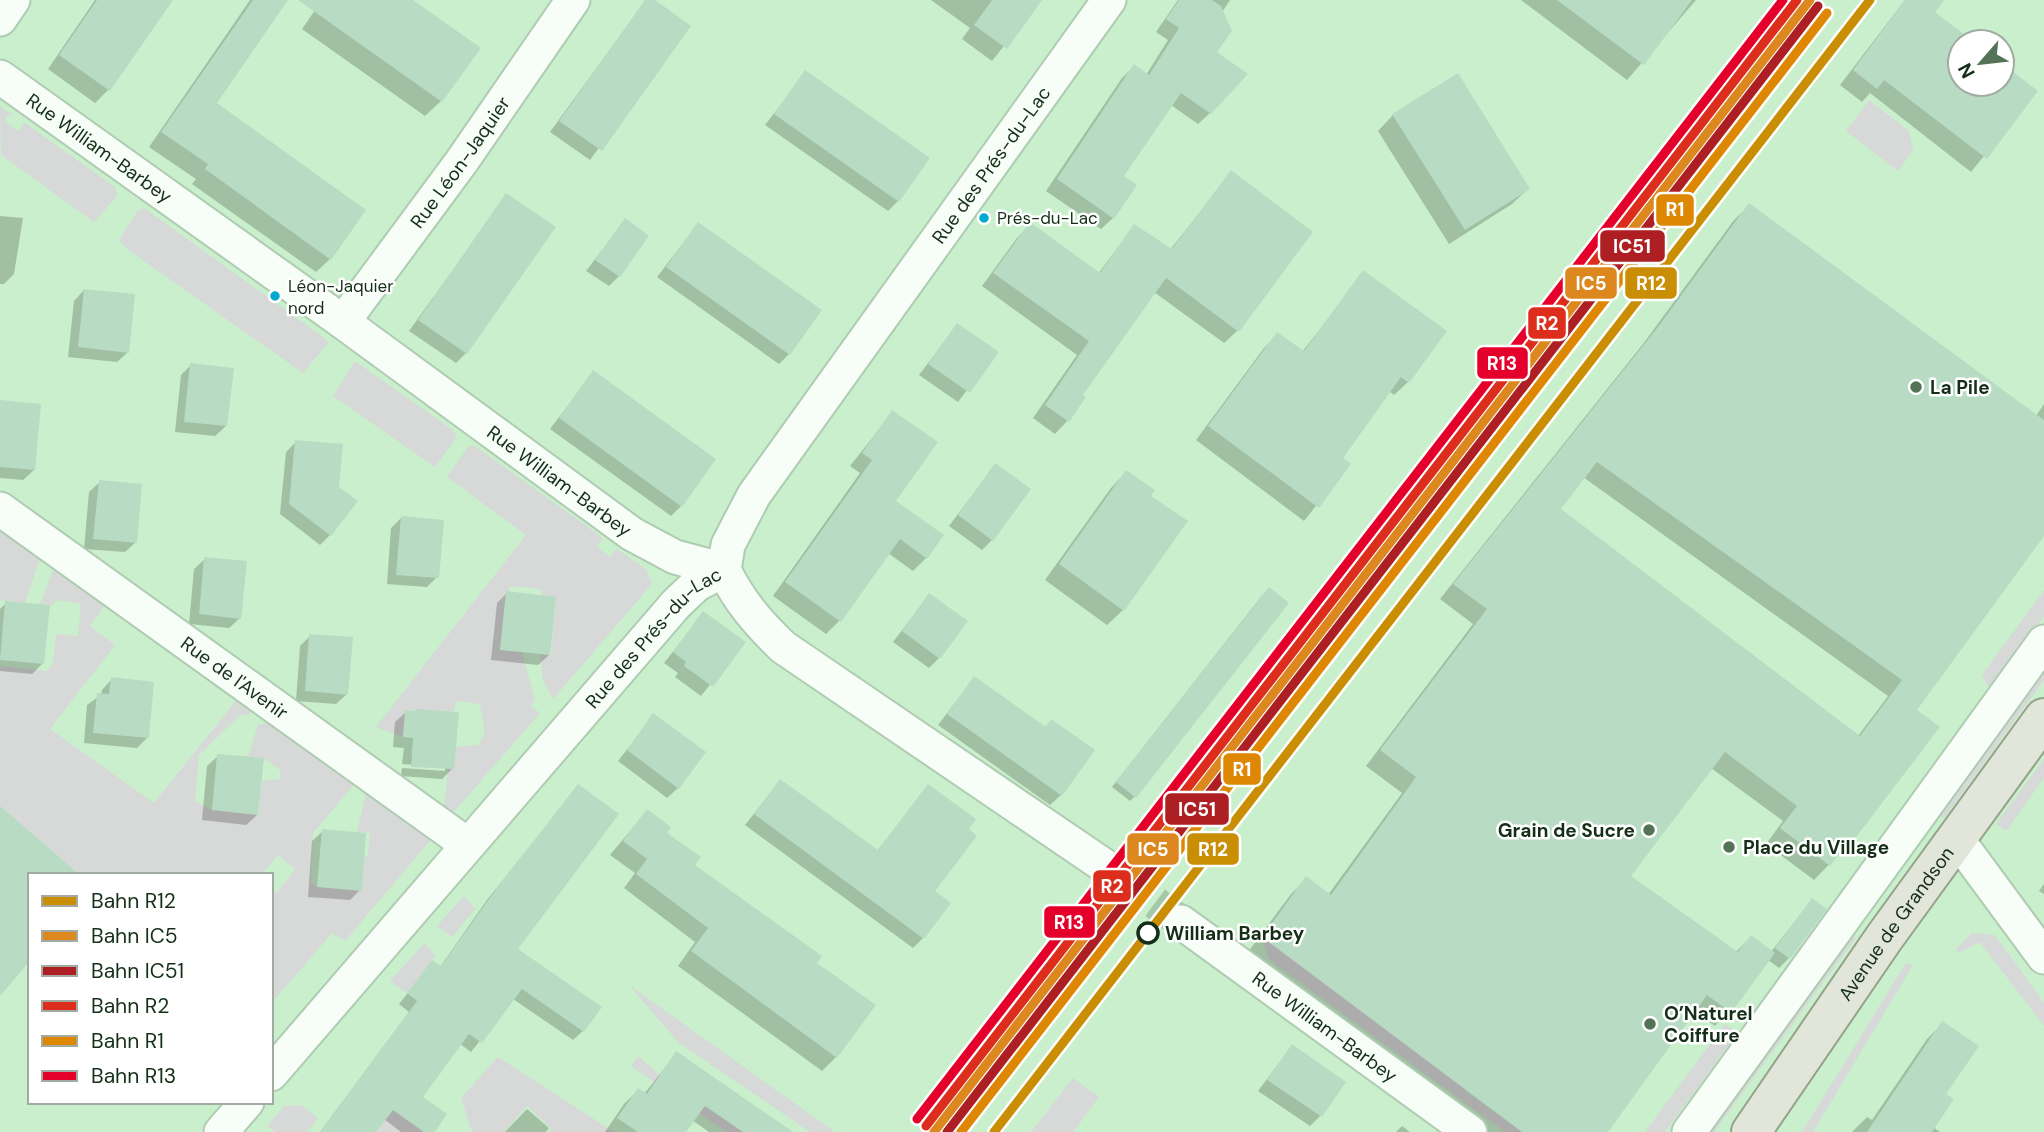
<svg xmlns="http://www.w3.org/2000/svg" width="2044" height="1132" viewBox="0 0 2044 1132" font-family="'DM Sans',sans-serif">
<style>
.green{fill:#d7d8d8}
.shadow{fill:#0003;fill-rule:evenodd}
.building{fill:#b8dbc4;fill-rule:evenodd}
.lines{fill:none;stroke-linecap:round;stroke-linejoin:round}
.minor-tunnel{stroke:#a5c8a8;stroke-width:33;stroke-dasharray:33 17;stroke-linecap:butt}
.minor-casing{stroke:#afccb2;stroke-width:37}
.major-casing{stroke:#94a388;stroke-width:42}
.minor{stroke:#f7fdf7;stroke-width:33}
.major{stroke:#e2e5da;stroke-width:38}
.rail-1-casing{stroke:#fff;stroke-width:14}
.rail-2-casing{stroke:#fff;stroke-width:14}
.rail-3-casing{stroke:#fff;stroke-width:14}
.rail-4-casing{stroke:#fff;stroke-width:14}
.rail-5-casing{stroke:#fff;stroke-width:14}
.rail-6-casing{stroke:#fff;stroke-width:14}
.rail-1{stroke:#ca8e05;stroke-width:9}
.rail-2{stroke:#dc881f;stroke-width:9}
.rail-3{stroke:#ad1f23;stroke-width:9}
.rail-4{stroke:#dd2e1d;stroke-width:9}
.rail-5{stroke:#dd8702;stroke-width:9}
.rail-6{stroke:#e4002b;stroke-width:9}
.bus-dot{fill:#00a9ce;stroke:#fff;stroke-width:2.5}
.poi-dot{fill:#537256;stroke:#fff;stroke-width:2.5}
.stop-dot{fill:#fff;stroke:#142e17;stroke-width:3.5}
.labels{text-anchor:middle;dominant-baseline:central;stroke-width:5;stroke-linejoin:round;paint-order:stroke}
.bus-label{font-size:17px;fill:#142e17;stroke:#fff;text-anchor:start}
.street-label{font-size:19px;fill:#142e17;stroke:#fff}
.poi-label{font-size:19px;font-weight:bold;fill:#142e17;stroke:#fff;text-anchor:start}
.stop-label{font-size:19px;font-weight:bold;fill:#142e17;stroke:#fff;text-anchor:start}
.line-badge{stroke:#fff;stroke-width:2.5}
.badge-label{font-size:19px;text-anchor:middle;font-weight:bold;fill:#fff}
</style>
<rect width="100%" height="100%" fill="#c9efcc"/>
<path class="green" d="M1869,100L1909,131L1913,150L1898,171L1846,131Z
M0,106L14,116L9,114L5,121L18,131L25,123L115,187L117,196L94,222L1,155Z
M144,208L327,340L328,343L303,373L127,249L119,240L138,210Z
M355,361L454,431L456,438L435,467L333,396Z
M475,446L603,538L597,547L610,557L617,549L646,569L652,584L553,699L543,680L540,654L551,655L556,597L541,595V589L510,586L500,650L522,652L535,700L530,706L540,713L451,815L444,810L448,769H454L456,747L479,745L485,732L480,704L456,701L454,711L405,710L403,737L376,727L526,535L447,477L468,447Z
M0,526L41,555L25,603L0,600Z
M55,565L107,602L90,626L115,645L50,729L154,803L239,697L253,706L249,716L241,714L199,755L195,801L212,810L258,815L262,781L280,779V770L264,758L248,757L258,725L274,721L356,782L313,833L311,882L318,887L368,856L370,833L357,832L366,793L370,792L434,836L345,941L332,933L275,999L271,995V889L277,893L295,869L278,855L261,875H80L0,806V666L47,671L53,663L56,634L78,636L81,604L56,600L53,605L40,604Z
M2044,590V616L1990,690L1982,675Z
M2044,661V680L1945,817L1937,816Z
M2044,759V778L2006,831L1996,824Z
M464,896L475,909L452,937L437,926Z
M1854,930L1855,939L1714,1132H1703Z
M1972,933L1995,935L2044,1003V1026L1980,942L1958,953L1956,949Z
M1262,937L1468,1088L1466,1091L1522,1132H1505L1279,967L1268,958Z
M425,943L435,956L407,993L390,981Z
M1906,963L1913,965L1813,1132H1802Z
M629,985L835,1132H810L678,1042Z
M1725,1024L1735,1031L1730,1043L1665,1132H1645Z
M638,1056L660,1075L743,1132H726L631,1066Z
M498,1057L614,1132H549L551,1128L527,1106L504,1132H472L461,1098Z
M1073,1078L1099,1097L1073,1132H1031Z
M402,1099L407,1120L424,1132H376Z
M301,1105L318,1118L307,1132H276L267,1126L284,1106Z"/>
<path class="shadow" d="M95,0H170L108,90L95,103L48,69Z
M250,0H286L215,104L330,259L316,272L192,184L196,179L149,147Z
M322,0H411L441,101L425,116L302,29Z
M646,0H652L689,26L590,160L550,132Z
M931,0H1040L992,61L962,39L970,28Z
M1178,0H1230L1222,12L1215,52L1210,113L1198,124L1171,105L1121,176L1113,218L1101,229L1046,191L1122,78L1134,66L1146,75L1168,40L1156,32Z
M1521,0H1696L1627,80Z
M1905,0H1922L1933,12L1971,42H1960V84H2002V66L2036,92L1971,172L1870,93L1862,102L1840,85Z
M806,72L898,201L888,211L765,125Z
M1393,115L1528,189L1512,204L1449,244L1378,131Z
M1231,173L1237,331L1224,343L1154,292L1081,395L1084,397L1067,421L1055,434L1033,418L1077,355L982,286L1017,238L1030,225L1098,274L1134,226L1170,250Z
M507,195L466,353L456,363L409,331Z
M1749,206L2036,416L2044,404V530L1914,710L1938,727L1849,844L1814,880L1766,844L1783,821L1711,768L1629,877L1735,953L1751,937L1771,952L1812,900L1789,958L1779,968L1768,960L1715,1026L1695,1012L1606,1132H1488L1248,952L1291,894L1306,879L1328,895L1402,793L1366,766L1473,624L1440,599L1643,344L1734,220ZM1583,477L1888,696L1858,736L1559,510Z
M0,216L23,218L14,274L4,284H0Z
M625,220L619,276L609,286L586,271Z
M698,224L789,354L779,364L657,277Z
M1364,273L1408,382L1394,395L1389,391L1340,458L1349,464L1304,521L1196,440L1264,348L1278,334L1302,352Z
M84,290L128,352L117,362L68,357L74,301Z
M957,325L996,352L958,402L919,375Z
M191,365L226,426L215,436L175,432L181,375Z
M593,373L681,506L671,516L550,429Z
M0,402L34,470L23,480L0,478Z
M893,412L894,501L926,558L913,571L888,553L839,621L826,634L773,596L860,473L850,466Z
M296,442L330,535L320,545L280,514L286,452Z
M995,465L992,540L982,550L949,526Z
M1126,472L1123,610L1107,625L1045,580L1111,488Z
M100,482L136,542L125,552L84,549L89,492Z
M401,518L437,577L427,587L387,584L391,528Z
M205,559L240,618L229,628L189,624L194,569Z
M507,593L549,655L538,665L491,660L497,603Z
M1264,593L1135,796L1130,801L1112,787Z
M929,595L939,658L929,668L893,642Z
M6,603L43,663L32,674L0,671V609Z
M703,614L743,643L701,696L675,677L678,673L664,663Z
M310,636L347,694L336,704L296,701L300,646Z
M974,678L1044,728L1051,722L1061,795L1050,805L938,725Z
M112,679L147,738L137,748L84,743L87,705L101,695L102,690Z
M406,712L452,769L442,779L401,776L402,768L445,771V767L402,764L404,748L393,747L395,722Z
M654,715L678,788L667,798L618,761Z
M218,756L257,815L246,825L202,820L207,766Z
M780,781L877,851L929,786L932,892L923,938L913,948L745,825Z
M578,786L515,950L583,1031L573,1040L513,999L471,1052L459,1043L420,1097L432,1132H401L384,1119L374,1132H320L409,1012L399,1004L433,962L440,967L487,900Z
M647,811L693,865L815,963L836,1057L822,1071L678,966L695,942L624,888L635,873L610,855Z
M323,831L360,890L350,900L308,897L312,841Z
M2044,884V894L2039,891Z
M1942,1024L1944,1094L1933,1127L1940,1132H1852L1867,1117L1872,1120L1927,1039Z
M1292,1046L1320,1116L1310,1126L1258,1091Z
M676,1054L790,1132H709L692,1120L684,1132H605L624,1104L638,1090L644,1094Z
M527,1109L549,1128L546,1132H505Z
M1402,1126L1410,1132H1396Z"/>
<path class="building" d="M97,0H173L110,91L59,55Z
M253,0H288L217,103L366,210L331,260L205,169L208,164L161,132Z
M298,0H413L481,48L442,102Z
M645,0H655L691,26L602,151L559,121Z
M992,0H1042L1007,49L974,25Z
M1179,0H1212L1221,6L1232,31L1217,52L1248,74L1211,114L1181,93L1124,176L1137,185L1114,219L1057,179L1134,64L1149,75L1179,28L1166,19Z
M1557,0H1692L1644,65Z
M1905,0H1944L1935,12L1974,42H1960V84H2002V63L2038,91L1987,159L1884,80L1877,89L1853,70Z
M805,70L930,158L899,202L774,114Z
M1458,73L1530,189L1465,230L1392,114Z
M1231,170L1313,232L1239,332L1166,278L1083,395L1086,397L1069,422L1045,405L1089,341L993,273L1030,222L1100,273L1134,224L1172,249Z
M506,193L556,227L467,354L418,320Z
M1749,203L2044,420V536L1917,710L1940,727L1850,845L1847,843L1830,866L1780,828L1797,806L1725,752L1631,876L1738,952L1751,935L1775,953L1731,1013L1707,995L1608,1132H1522L1262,937L1306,876L1331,895L1416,777L1380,750L1487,609L1453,584L1658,327ZM1597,462L1902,680L1860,736L1561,509Z
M625,218L649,236L620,277L595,260Z
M698,222L822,310L790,355L666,267Z
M1363,270L1447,331L1409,383L1401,377L1343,458L1351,464L1319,508L1208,426L1277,332L1304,351Z
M84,289L135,294L129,353L78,347Z
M957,323L999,352L970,393L928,364Z
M190,363L234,368L227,426L184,422Z
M593,370L716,459L682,507L559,418Z
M0,400L41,404L35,470L0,467Z
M892,410L938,442L896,501L944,535L927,559L900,539L841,622L785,582L872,460L862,453Z
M295,440L343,444L339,487L358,501L331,536L289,504Z
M995,463L1031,489L993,541L958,515Z
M1126,470L1155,490L1151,496L1188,521L1124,611L1059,564Z
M99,480L142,484L137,543L93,539Z
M401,516L444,520L439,578L396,575Z
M204,557L247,561L241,619L199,614Z
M1269,587L1289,603L1136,798L1116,782Z
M506,591L556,597L550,655L500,650Z
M929,593L968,621L940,659L902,631Z
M5,601L50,605L44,664L0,660Z
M703,611L746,642L713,687L684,666L686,662L673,652Z
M309,634L353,637L348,695L305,691Z
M974,676L1046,727L1051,719L1095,750L1062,796L947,714Z
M111,677L154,682L149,738L93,733L97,693L109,694Z
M416,709L459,712L454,769L411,767L413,738L403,737L405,710L416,711Z
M653,713L706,752L679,789L627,750Z
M217,754L264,758L258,815L212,810Z
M780,779L878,850L928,784L976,819L969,829L977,836L935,891L951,903L924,939L754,814Z
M578,784L619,814L518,949L602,1007L584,1032L522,989L482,1043L469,1034L423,1097L447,1114L435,1132H424L393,1110L376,1132H320L417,1001L407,993L432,960L441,966L497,888Z
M0,806L80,875H30V961L0,996Z
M647,809L671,827L667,833L701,857L695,865L822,956L817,963L876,1005L837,1058L691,951L708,928L636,874L647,859L623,841Z
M322,829L366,833L362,891L317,887Z
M1812,898L1827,909L1790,959L1775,948Z
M1942,1021L1979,1046L1946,1094L1954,1099L1932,1132H1867Z
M1292,1044L1346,1082L1322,1117L1267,1080Z
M676,1051L793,1132H743L705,1106L686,1132H638L617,1118L638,1088L647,1094Z"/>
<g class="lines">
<path class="minor-tunnel" d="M1115,873L1181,922"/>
<g class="minor-casing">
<g id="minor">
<path d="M0,19L13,0"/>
<path id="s1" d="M0,77L343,322L632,534L675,557L724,570C739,601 758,623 783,647L1115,873"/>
<path id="s2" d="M343,322L462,161L573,0"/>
<path id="s3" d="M0,509L468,845"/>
<path id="s4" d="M724,570L728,545L754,495L1109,0"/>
<path d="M1957,839L2044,957"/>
<path id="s5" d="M1181,922L1470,1132"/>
<path id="s6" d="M271,1074L676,604L696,585L724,570"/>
<path d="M221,1132L247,1102"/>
<path d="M1689,1132L2044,642"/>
</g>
</g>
<g class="major-casing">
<g id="major">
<path id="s7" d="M1751,1132L1884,938L2044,718"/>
</g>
</g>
<use href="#minor" class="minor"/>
<use href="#major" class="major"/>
<g class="rail-1-casing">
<path id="rail-1" d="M994,1132L1870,0"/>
</g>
<g class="rail-2-casing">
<path id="rail-2" d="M934,1132L1810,0"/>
</g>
<g class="rail-3-casing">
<path id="rail-3" d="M947,1132L1818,6"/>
</g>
<g class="rail-4-casing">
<path id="rail-4" d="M926,1126L1797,0"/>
</g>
<g class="rail-5-casing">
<path id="rail-5" d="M961,1132L1827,13"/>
</g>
<g class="rail-6-casing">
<path id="rail-6" d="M917,1119L1783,0"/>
</g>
<use href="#rail-1" class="rail-1"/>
<use href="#rail-2" class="rail-2"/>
<use href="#rail-3" class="rail-3"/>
<use href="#rail-4" class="rail-4"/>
<use href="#rail-5" class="rail-5"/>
<use href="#rail-6" class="rail-6"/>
</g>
<g class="bus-dot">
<circle cx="984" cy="218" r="6"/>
<circle cx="275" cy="296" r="6"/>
</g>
<g class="poi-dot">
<circle cx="1916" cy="387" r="7"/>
<circle cx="1649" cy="830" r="7"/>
<circle cx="1729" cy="847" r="7"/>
<circle cx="1650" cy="1024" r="7"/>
</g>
<circle class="stop-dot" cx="1148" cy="933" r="10"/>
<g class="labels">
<g class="bus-label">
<text x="997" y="218">Prés-du-Lac</text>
<text x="288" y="286">Léon-Jaquier<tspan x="288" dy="22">nord</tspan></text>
</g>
<g class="street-label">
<text stroke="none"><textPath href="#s1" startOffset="122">Rue William-Barbey</textPath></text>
<text stroke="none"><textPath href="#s2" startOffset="198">Rue Léon-Jaquier</textPath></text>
<text stroke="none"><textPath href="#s4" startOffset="488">Rue des Prés-du-Lac</textPath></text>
<text stroke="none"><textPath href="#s1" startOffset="690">Rue William-Barbey</textPath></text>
<text stroke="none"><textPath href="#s6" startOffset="581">Rue des Prés-du-Lac</textPath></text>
<text stroke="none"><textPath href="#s3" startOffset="289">Rue de l'Avenir</textPath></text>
<text stroke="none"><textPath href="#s7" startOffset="254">Avenue de Grandson</textPath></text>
<text stroke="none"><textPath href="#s5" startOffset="178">Rue William-Barbey</textPath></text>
</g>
<g class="poi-label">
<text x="1930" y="387">La Pile</text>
<text x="1635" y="830" text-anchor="end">Grain de Sucre</text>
<text x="1743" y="847">Place du Village</text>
<text x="1664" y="1013">O’Naturel<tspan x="1664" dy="22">Coiffure</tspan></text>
</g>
<g class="stop-label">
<text x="1165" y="933">William Barbey</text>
</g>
</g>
<g class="line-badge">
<rect x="1655" y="193" width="40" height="34" rx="7" fill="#dd8702"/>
<rect x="1599" y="229" width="67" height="34" rx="7" fill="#ad1f23"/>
<rect x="1564" y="266" width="54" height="34" rx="7" fill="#dc881f"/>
<rect x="1624" y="266" width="54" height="34" rx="7" fill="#ca8e05"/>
<rect x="1527" y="306" width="40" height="34" rx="7" fill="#dd2e1d"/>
<rect x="1476" y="346" width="53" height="34" rx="7" fill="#e4002b"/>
<rect x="1222" y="752" width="40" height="34" rx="7" fill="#dd8702"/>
<rect x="1164" y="792" width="66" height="34" rx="7" fill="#ad1f23"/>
<rect x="1126" y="832" width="54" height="34" rx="7" fill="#dc881f"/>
<rect x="1186" y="832" width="54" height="34" rx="7" fill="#ca8e05"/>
<rect x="1092" y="869" width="40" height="34" rx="7" fill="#dd2e1d"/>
<rect x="1043" y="905" width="53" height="34" rx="7" fill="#e4002b"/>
</g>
<g class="badge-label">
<text x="1675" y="216">R1</text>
<text x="1632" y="253">IC51</text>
<text x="1591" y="290">IC5</text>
<text x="1651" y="290">R12</text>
<text x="1547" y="330">R2</text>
<text x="1502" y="370">R13</text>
<text x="1242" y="776">R1</text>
<text x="1197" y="816">IC51</text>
<text x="1153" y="856">IC5</text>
<text x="1213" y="856">R12</text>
<text x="1112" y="893">R2</text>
<text x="1069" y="929">R13</text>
</g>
<rect x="28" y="873" width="245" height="231" fill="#ffffff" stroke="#a1aba2" stroke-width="2"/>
<rect x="42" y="896" width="35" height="10" fill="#ca8e05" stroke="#a1aba2" stroke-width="2"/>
<text x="91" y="908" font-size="21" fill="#142e17">Bahn R12</text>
<rect x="42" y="931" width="35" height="10" fill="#dc881f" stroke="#a1aba2" stroke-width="2"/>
<text x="91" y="943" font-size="21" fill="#142e17">Bahn IC5</text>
<rect x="42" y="966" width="35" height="10" fill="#ad1f23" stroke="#a1aba2" stroke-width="2"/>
<text x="91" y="978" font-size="21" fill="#142e17">Bahn IC51</text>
<rect x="42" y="1001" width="35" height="10" fill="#dd2e1d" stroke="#a1aba2" stroke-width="2"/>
<text x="91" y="1013" font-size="21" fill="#142e17">Bahn R2</text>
<rect x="42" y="1036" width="35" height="10" fill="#dd8702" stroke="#a1aba2" stroke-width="2"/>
<text x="91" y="1048" font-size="21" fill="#142e17">Bahn R1</text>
<rect x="42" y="1071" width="35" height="10" fill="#e4002b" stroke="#a1aba2" stroke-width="2"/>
<text x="91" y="1083" font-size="21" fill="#142e17">Bahn R13</text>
<g transform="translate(1981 63) rotate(242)"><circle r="33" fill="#ffffff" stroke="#a1aba2" stroke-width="2"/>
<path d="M0-5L12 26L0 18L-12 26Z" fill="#537256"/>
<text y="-10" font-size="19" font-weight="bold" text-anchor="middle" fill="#142e17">N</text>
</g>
</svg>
